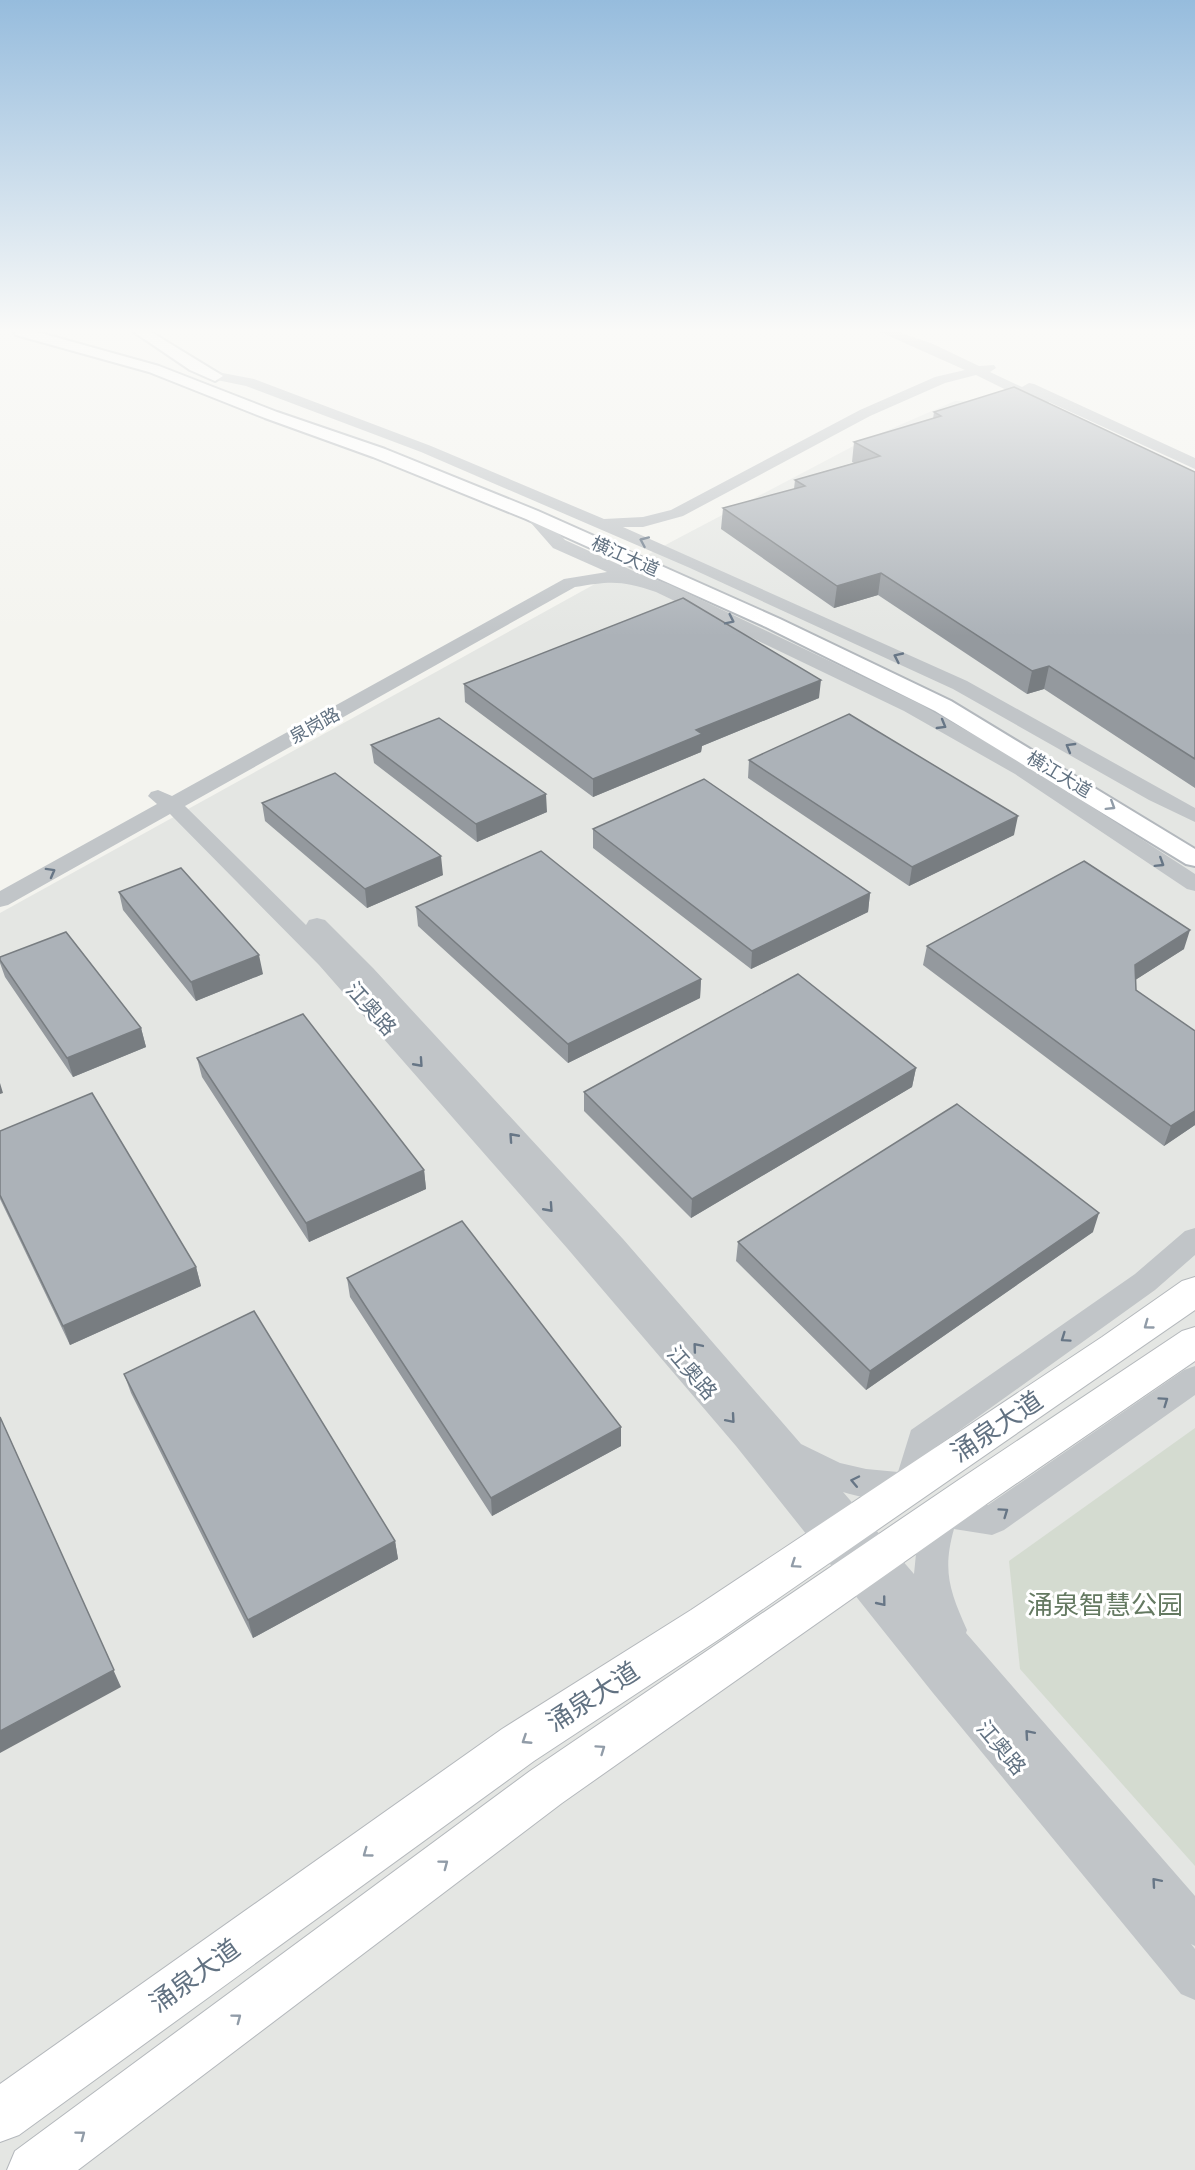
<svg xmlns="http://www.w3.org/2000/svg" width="1195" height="2170" viewBox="0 0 1195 2170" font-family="'Source Sans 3','Noto Sans SC',sans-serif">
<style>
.built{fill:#e4e6e3}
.green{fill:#d4dbd0}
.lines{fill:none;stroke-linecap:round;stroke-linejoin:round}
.secondary-casing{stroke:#b3b8bd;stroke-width:4}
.primary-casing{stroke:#b4b8bc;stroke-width:2}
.tertiary{fill:#c1c5c8;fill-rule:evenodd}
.secondary{fill:#fff;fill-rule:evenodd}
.primary{fill:#fff;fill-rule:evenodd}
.wall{fill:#94999e}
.shaded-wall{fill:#787d81}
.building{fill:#acb2b8;stroke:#787d81;stroke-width:1.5}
.oneway{stroke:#677686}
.oneway2{stroke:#919ca8}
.labels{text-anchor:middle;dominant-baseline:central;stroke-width:6;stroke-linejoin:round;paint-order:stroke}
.far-street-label{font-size:18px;fill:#627282;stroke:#fff}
.street-label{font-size:21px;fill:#627282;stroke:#fff}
.near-street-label{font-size:26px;fill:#627282;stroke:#fff}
.near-park-label{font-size:26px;fill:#647961;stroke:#fff}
</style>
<rect width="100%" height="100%" fill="#f4f4ef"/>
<path class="built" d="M955,401L1018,402L1195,490V2170H0V913L671,542L863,441Z"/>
<path class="green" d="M1195,1428V1866L1020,1669L1009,1561Z"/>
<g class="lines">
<g class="secondary-casing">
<path id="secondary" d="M14,332H37L159,366L277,412L385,449L538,511L780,619L951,701L1195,849V866L1186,864L935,711L766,627L526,519L373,457L265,418L149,372L16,335Z
M134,332H151L223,376L215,381L190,370Z"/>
</g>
<g class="primary-casing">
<path id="primary" d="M1195,1277V1310L721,1638L534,1761L19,2135L0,2142V2084L502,1729L691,1610L1102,1337L1182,1281Z
M1195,1327V1361L985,1505L562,1803L78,2170H7L15,2151L530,1771L957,1481L1182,1331Z"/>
</g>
<path class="tertiary" d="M880,332H899L933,344L979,366L994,365L996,368L990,372L1022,387L1029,383L1034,384L1195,458V469L1049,402L1047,405H1037L976,375L945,383L870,416L683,516L643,527H623L967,681L1195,808V822L1149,800L953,689L690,568L421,452L246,386L207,378L205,375L212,371L254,379L431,446L604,519L643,517L671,510L860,410L935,377L965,370Z
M532,510L538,512L565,540L642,575L668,584L918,703L1029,766L1195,874V891L1187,889L1015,774L904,711L656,592C622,580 610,581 575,587L185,806L306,925L309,920L317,918L325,920L373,968L623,1239L801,1444L840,1463L866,1469L898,1472L911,1430L1135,1274L1185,1231L1195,1228V1255L1155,1290L936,1447L921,1496C897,1505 867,1499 843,1492L914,1574L917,1544L931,1503L943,1499L988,1505L1184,1370L1195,1366V1395L1004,1530L992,1535L954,1529C942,1571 950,1592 967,1630L966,1633L1195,1896V1946L1191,1944L1195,1949V2000L1181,1994L933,1693L736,1446L567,1248L319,965L170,814L8,905L0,907V891L157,804L148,796L151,792L158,790L172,796L564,579L607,572L553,548L524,515Z"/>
<use href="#secondary" class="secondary"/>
<use href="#primary" class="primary"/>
</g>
<path class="wall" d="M934,412L1195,472V788L1044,689L1027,694L878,595L834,608L721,529L723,508L794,489L795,480L854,463L852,462L854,442L933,419Z
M464,684L819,698L702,746L701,752L593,797L465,702Z
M371,745L547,812L477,842L374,763Z
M749,760L1014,835L909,886L748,778Z
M262,803L443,875L367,908L265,821Z
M593,829L870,893L868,912L751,969L593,848Z
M119,892L263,974L196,1001L123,910Z
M416,907L701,979L700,998L568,1063L418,926Z
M927,946L1184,949L1135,980L1136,990L1195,1031V1125L1164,1146L923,965Z
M0,957L141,1028L146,1047L73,1077L5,977L0,963Z
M197,1058L424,1170L426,1189L309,1242L202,1077Z
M916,1068L912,1087L691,1218L584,1111V1092Z
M0,1131L196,1267L201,1286L70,1345L0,1199Z
M1093,1232L866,1390L736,1261L738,1242Z
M347,1278L621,1427V1446L492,1516L350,1297Z
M124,1374L395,1541L398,1559L253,1638L131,1393Z"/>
<path class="shaded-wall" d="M881,573L878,595L834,608L837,586Z
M1049,666L1044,689L1027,694L1032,671Z
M821,680L819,698L702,746L701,752L593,797V779L696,730Z
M546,794L547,812L477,842L476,824Z
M1018,816L1014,835L909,886L912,867Z
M441,856L443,875L367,908L365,889Z
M870,893L868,912L751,969L752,951Z
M1190,930L1184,949L1129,984L1135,965Z
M259,955L263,974L196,1001L191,982Z
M701,979L700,998L568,1063V1044Z
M141,1028L146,1047L73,1077L67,1058Z
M916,1068L912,1087L691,1218L692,1199Z
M0,1083L3,1093L0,1094Z
M1195,1111V1125L1164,1146L1171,1126Z
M424,1170L426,1189L309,1242L306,1223Z
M1099,1213L1093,1232L866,1390L870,1371Z
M196,1267L201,1286L70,1345L63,1326Z
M621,1427V1446L492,1516L491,1498Z
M6,1430L121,1687L0,1753V1731Z
M395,1541L398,1559L253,1638L248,1620Z"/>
<path class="building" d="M1014,387L1195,472V759L1049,666L1032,671L881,573L837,586L723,508L805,486L795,480L880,456L854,442L941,416L934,412Z
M683,598L821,680L696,730L702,734L593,779L464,684Z
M849,714L1018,816L912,867L749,760Z
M439,718L546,794L476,824L371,745Z
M335,773L441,856L365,889L262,803Z
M704,779L870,893L752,951L593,829Z
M541,851L701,979L568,1044L416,907Z
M1084,861L1190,930L1135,965L1136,990L1195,1031V1111L1171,1126L927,946Z
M181,868L259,955L191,982L119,892Z
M66,932L141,1028L67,1058L0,960V957Z
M798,974L916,1068L692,1199L584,1092Z
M303,1014L424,1170L306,1223L197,1058Z
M92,1093L196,1267L63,1326L0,1195V1131Z
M957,1104L1099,1213L870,1371L738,1242Z
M462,1221L621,1427L491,1498L347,1278Z
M254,1311L395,1541L248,1620L124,1374Z
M0,1417L114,1670L0,1731Z"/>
<defs><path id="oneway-chevron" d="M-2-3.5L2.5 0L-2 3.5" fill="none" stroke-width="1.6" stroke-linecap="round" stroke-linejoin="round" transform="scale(1.5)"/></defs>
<g class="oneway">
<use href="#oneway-chevron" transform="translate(644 541) rotate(-156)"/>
<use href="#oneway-chevron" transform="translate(730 620) rotate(26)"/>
<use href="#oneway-chevron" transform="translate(898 657) rotate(-155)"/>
<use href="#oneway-chevron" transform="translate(942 725) rotate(30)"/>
<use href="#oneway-chevron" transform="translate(1070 747) rotate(-150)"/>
<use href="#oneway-chevron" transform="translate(1160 863) rotate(32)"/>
<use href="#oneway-chevron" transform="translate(51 872) rotate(-29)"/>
<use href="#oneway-chevron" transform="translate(419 1063) rotate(48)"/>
<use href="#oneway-chevron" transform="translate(513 1137) rotate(-132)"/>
<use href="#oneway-chevron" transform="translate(549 1208) rotate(48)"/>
<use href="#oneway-chevron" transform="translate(1065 1338) rotate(145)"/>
<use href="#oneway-chevron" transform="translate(697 1347) rotate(-130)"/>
<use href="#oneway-chevron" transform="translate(1164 1401) rotate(-35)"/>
<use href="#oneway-chevron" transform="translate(731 1419) rotate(49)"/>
<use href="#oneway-chevron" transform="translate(855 1481) rotate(-168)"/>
<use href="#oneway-chevron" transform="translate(1004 1512) rotate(-35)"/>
<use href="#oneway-chevron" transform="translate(882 1602) rotate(51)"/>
<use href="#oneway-chevron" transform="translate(1029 1734) rotate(-131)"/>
<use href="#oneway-chevron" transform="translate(1156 1882) rotate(-131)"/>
</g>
<g class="oneway2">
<use href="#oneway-chevron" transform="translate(1111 806) rotate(32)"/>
<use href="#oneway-chevron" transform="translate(1148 1325) rotate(144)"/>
<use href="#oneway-chevron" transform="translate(795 1564) rotate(146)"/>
<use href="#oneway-chevron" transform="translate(526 1740) rotate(147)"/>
<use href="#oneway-chevron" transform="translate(601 1749) rotate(-35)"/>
<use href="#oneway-chevron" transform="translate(367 1853) rotate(144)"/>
<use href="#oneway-chevron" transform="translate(444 1864) rotate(-37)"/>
<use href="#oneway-chevron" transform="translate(237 2018) rotate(-37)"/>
<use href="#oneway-chevron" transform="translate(81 2135) rotate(-37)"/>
</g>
<linearGradient id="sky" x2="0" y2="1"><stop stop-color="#96bcdd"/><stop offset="0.52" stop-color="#fafaf8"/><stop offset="1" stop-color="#fafaf8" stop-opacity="0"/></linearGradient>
<rect width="1195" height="636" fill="url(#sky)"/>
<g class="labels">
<g class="far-street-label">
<text transform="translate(625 557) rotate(24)">横江大道</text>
<text transform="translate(315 726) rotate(-29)">泉岗路</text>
<text transform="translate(1059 775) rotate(31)">横江大道</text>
</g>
<g class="street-label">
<text transform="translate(371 1009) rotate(48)">江奥路</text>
<text transform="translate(692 1373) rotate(49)">江奥路</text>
<text transform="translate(1001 1748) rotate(50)">江奥路</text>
</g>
<g class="near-street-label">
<text transform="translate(997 1427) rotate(-34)">涌泉大道</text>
<text transform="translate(593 1697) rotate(-33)">涌泉大道</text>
<text transform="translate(195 1976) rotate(-36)">涌泉大道</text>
</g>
<g class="near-park-label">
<text x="1105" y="1605">涌泉智慧公园</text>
</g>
</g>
</svg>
